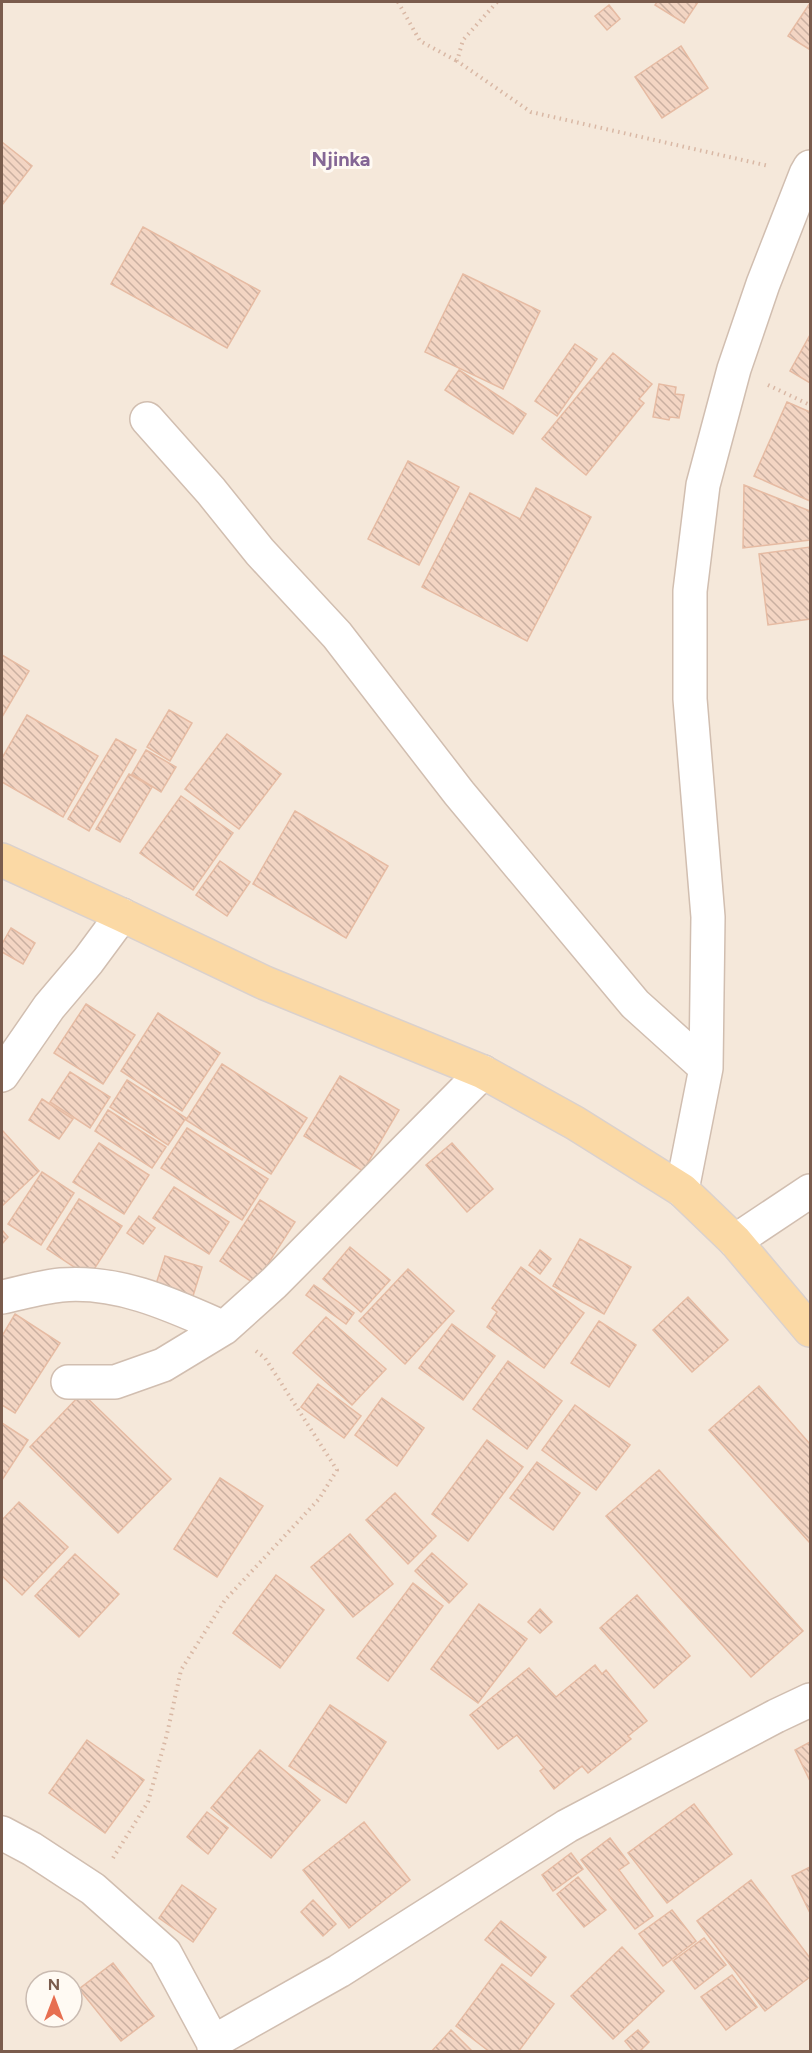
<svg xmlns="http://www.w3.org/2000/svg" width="812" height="2053" viewBox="0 0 812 2053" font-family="Figtree,sans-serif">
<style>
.residential{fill:#f5e8da;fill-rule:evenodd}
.building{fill:url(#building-back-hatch);stroke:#e6bba3;stroke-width:1.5}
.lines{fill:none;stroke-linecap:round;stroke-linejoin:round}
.minor-casing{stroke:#d1beb0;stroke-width:36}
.major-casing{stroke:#dad1cd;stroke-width:36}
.path{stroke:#d9b8a5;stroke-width:4;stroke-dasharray:1.5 4.5;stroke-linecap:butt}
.minor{stroke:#fff;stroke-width:33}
.major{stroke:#fbd9a5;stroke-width:33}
.labels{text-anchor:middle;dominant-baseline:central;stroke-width:6;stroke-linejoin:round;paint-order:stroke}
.neighbourhood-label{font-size:20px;font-weight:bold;fill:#846695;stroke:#fffaf3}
</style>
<defs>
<pattern id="building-back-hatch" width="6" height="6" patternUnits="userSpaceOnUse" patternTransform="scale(1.5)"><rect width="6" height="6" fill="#f3d5c3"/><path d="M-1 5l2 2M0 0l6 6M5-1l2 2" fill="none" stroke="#cab0a1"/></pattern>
</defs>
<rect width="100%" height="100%" fill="#fdf6ec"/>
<path class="residential" d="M2,2H810V2051L2,2052ZM36,1981H72V2017H36Z"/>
<path class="building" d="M657,2H698L684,23L655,5Z
M810,3V46L809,49L788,36Z
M609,5L620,19L607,30L595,16Z
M681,46L708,88L662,118L635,77Z
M2,142L32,166L2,205Z
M143,227L260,291L227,348L111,284Z
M463,274L540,311L503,389L425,352Z
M810,335V383L790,371Z
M575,344L597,359L557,416L535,401Z
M613,353L652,384L639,399L644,403L586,475L542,439Z
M459,370L526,414L513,434L445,390Z
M659,384L676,387L675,394L684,395L679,418L670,417L669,420L653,417Z
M787,402L810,412V501L754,476Z
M408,461L459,487L419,565L368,539Z
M744,485L810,511V540L743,548Z
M536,488L591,517L527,641L422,587L470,493L520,519Z
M810,547V619L768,625L759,554Z
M2,655L29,671L2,717Z
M169,710L192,723L170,761L147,747Z
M27,715L98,756L63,817L2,782V758Z
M227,734L281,774L239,829L185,789Z
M116,739L136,750L89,831L68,819Z
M146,750L176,767L161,792L132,774Z
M129,774L152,787L120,842L96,829Z
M181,796L233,833L193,890L140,853Z
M295,811L388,866L346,938L253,884Z
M220,861L250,882L227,916L196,895Z
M11,928L35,943L23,964L2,952V944Z
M86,1004L135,1035L103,1084L54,1053Z
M158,1013L220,1053L182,1111L121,1071Z
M222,1064L307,1118L271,1174L186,1120Z
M70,1072L110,1097L90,1128L50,1102Z
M340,1076L399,1110L363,1171L304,1136Z
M127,1080L186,1118L168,1145L110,1107Z
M42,1099L73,1119L59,1139L29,1120Z
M108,1110L166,1147L152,1168L95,1131Z
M187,1128L268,1179L242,1220L161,1168Z
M2,1130L39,1171L2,1206Z
M99,1143L149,1175L124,1214L73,1182Z
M452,1143L493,1189L467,1212L426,1165Z
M42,1172L74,1193L41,1245L8,1224Z
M174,1187L229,1222L209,1254L153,1218Z
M79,1199L122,1226L89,1277L47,1249Z
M260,1200L295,1222L255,1284L220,1261Z
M139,1216L155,1228L143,1244L127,1233Z
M2,1230L8,1237L2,1244Z
M580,1239L631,1267L604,1314L553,1286Z
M350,1247L390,1280L361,1312L323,1279Z
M540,1250L551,1259L540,1274L529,1265Z
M165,1256L202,1267L193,1296L156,1284Z
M521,1267L584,1313L544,1368L487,1327L497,1312L492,1308Z
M408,1269L454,1311L405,1364L359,1321Z
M314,1285L354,1313L346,1324L306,1295Z
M688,1297L728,1340L692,1372L653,1330Z
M15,1314L60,1343L15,1413L2,1405V1336Z
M326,1317L386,1369L352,1405L293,1353Z
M599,1321L636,1345L609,1387L571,1363Z
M452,1324L495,1356L463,1400L419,1368Z
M508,1361L562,1401L527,1449L473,1409Z
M318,1384L361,1416L344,1438L301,1407Z
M759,1386L810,1444V1543L709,1430Z
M82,1393L171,1479L118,1533L30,1447Z
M382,1398L424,1428L397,1466L355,1435Z
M575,1405L630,1445L596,1490L542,1450Z
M2,1423L28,1440L2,1480Z
M487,1440L523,1467L468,1541L432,1514Z
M537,1462L580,1493L553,1530L510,1498Z
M659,1470L803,1631L751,1677L606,1516Z
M220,1478L263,1506L217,1577L174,1549Z
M395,1493L436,1536L408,1564L366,1520Z
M19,1502L68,1547L22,1595L2,1576V1520Z
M350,1534L393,1584L353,1617L311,1567Z
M432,1553L467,1584L449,1603L415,1571Z
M75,1554L119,1594L79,1637L35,1596Z
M276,1575L324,1610L280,1668L233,1633Z
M413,1583L443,1606L388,1681L357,1658Z
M637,1595L690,1656L654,1688L600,1628Z
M479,1604L527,1639L478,1703L431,1669Z
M540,1609L552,1622L540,1633L528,1622Z
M595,1665L602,1674L606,1670L647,1721L628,1736L631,1739L588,1773L582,1766L554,1789L540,1771L544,1768L517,1735L498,1749L470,1715L529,1668L556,1697Z
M330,1705L386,1742L346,1803L289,1766Z
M87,1740L144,1780L105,1833L49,1793Z
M810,1742V1781L795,1750Z
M260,1750L320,1800L271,1858L211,1808Z
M694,1804L732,1854L667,1903L628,1853Z
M207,1812L228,1828L208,1854L187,1837Z
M364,1822L410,1880L349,1928L303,1870Z
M610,1838L629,1863L619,1870L653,1916L635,1929L581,1860Z
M571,1853L583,1869L553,1891L542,1875Z
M810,1867V1913L792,1876Z
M578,1877L606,1910L584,1927L557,1894Z
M751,1880L810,1958V1977L765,2011L697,1921Z
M182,1885L216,1909L193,1942L159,1918Z
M313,1900L336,1924L323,1936L301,1912Z
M672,1910L696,1941L663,1966L639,1934Z
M501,1921L546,1957L531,1976L485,1940Z
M704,1938L726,1965L695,1989L673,1961Z
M622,1947L664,1991L613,2039L571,1996Z
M113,1963L154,2016L121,2041L79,1989Z
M502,1964L554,2004L518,2052H490L456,2026Z
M732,1975L757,2007L726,2030L701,1997Z
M451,2030L473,2052H431Z
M638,2030L649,2042L639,2052H634L625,2041Z"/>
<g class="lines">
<g class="minor-casing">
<path id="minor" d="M147,419L211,491L260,552L337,635L459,793L635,1004L706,1068
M2,1075L49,1007L88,961L122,915
M682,1190L706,1068L708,917L690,699V591L703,485L734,369L763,284L806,174L810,167
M735,1241L810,1191
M2,1297C21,1293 41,1287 61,1285C119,1280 172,1305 224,1328
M68,1382H115L163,1365L224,1328L274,1283L483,1072
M2,1833L32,1849L93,1889L165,1953L213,2042
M215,2052L213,2042L339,1971L567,1826L776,1716L810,1700"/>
</g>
<g class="major-casing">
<path id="major" d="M2,860L122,915L265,983L483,1072L575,1123L682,1190L735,1241L810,1330"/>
</g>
<path class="path" d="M398,2L420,41L457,61
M497,2L463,40L457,61L531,112L769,166
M768,385L810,405
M113,1858L148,1802L167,1734L181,1670L225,1600L319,1499L337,1470L265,1358L256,1351"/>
<use href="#minor" class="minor"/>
<use href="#major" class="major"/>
</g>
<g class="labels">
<g class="neighbourhood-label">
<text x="341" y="159">Njinka</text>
</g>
</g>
<rect width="812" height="2053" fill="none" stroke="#7a5c4d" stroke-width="6"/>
<g transform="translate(54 1999)"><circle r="28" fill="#fffaf3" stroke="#cabbb1" stroke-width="1.5"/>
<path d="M0-4.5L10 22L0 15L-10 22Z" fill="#e76f51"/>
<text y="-9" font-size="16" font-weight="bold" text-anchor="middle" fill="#7a5c4d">N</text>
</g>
</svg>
